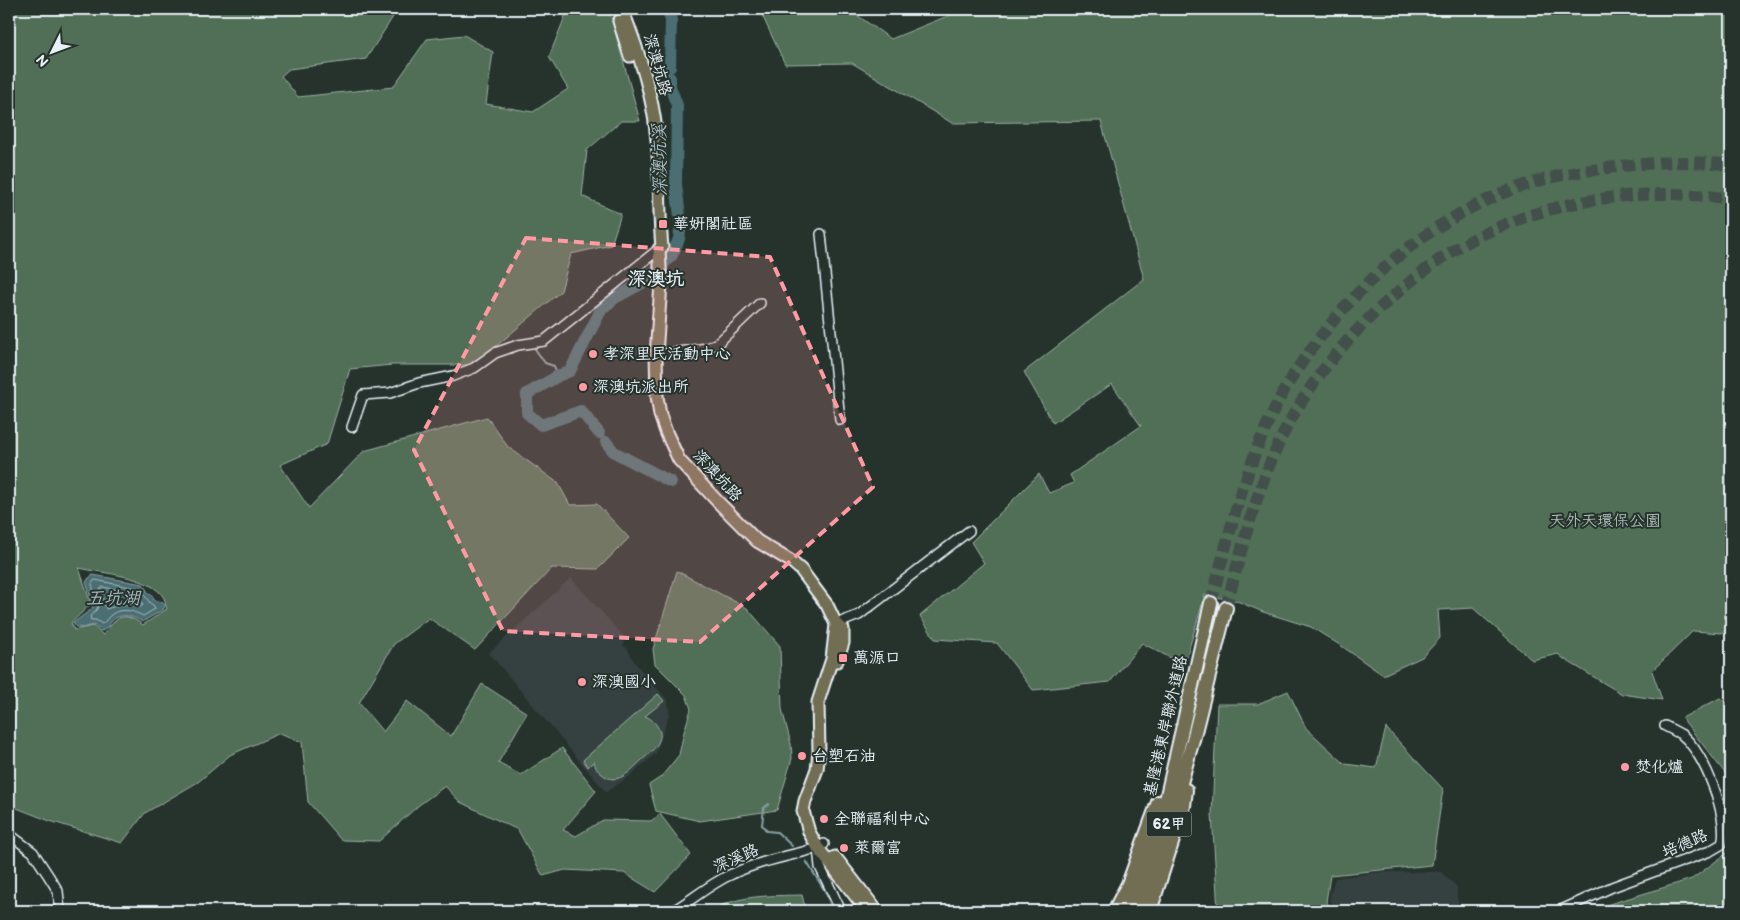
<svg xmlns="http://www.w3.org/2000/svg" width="1740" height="920" viewBox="0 0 1740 920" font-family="'Balsamiq Sans','LXGW WenKai TC',sans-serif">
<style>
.built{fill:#364141}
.green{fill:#516e56;stroke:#9cb0a7;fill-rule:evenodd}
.water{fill:#4b6e72;stroke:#8aa2a8}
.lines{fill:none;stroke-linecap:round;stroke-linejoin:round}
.shore{stroke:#a9bdc2;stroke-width:1}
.stream{stroke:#8aa2a8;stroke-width:2}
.river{stroke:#4b6e72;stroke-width:12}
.highway-tunnel{stroke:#43504b;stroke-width:12;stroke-dasharray:12 6;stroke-linecap:butt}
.minor-casing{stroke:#e8f1f8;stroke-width:12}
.major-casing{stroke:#e8f1f8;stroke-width:15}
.highway-casing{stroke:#e8f1f8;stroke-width:16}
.minor{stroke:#26332d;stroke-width:9}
.major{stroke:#726e52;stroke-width:11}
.highway{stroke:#726e52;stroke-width:12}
.marked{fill:#ff9aa2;fill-opacity:0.2;stroke:#ff9aa2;stroke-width:4;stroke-dasharray:10 6;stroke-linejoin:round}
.poi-dot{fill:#ff9aa2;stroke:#26332d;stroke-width:2}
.labels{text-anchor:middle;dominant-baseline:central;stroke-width:4;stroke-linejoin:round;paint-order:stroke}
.shield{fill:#26332d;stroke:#aeb8bb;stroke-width:1}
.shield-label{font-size:15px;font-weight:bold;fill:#e8f1f8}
.street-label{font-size:16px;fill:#e8f1f8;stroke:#26332d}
.poi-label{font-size:16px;fill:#e8f1f8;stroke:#26332d;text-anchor:start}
.park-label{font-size:16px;fill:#acbdb7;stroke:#26332d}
.water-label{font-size:18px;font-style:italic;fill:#a9bdc2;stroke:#26332d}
.quarter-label{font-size:19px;font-weight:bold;fill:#e8f1f8;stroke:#26332d}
</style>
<rect width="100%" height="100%" fill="#26332d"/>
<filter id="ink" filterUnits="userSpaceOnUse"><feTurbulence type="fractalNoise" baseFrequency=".02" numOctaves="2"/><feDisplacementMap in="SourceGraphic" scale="10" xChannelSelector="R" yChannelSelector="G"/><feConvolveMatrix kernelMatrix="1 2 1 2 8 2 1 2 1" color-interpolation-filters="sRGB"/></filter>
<g filter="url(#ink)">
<path class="built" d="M571,578L625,638L623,646L627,648L635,663L668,701L669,714L656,753L631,775L606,792L489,653Z
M1381,872H1441L1457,887V897L1460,911H1339L1329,900L1335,878Z"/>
<path class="green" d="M9,9H398L366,59L289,69L281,76L298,97L393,87L427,39L464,35L493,52L486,104L533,112L568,89L549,57L568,9H606L611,17L640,121H621L587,150L582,196L621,214L611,245L571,254L561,291L488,353L471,365H392L350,369L327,444L280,465L309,508L364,451L487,417L508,447L558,483L570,505L597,504L629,538L598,569L552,568L475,650L429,618L394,644L359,703L383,732L407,701L451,736L482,684L527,713L498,763L521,775L562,748L596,791L563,830L576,836L603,820L651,821L660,814L691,855L655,892L624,873L565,870L543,876L518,830L460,802L445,786L419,805L379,841L341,840L308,802L302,742L280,733L230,755L198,782L145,813L122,843L50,821L9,805ZM79,568C101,573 152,576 164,598C165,601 166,606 167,609L143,625C122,610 117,617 103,635L93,626L74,630L71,623L91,604Z
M767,9H848L891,39L965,9H1731V626L1722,633L1693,631L1652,671L1662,700L1622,694L1564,659L1558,654L1532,660L1473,608L1438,610L1440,638L1422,657L1383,675L1343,647L1311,627L1263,612L1237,601L1205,595L1184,665L1142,643L1110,682L1033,690L997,643L935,639L920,616L984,563L971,542L1039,474L1049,493L1074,483L1070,475L1141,426L1112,384L1053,423L1024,372L1144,279L1101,121L952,123L852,63L785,64L762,15Z
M677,571L747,608L780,646L782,709L791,744L792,758L777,810L700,821L656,811L649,785L661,777L679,755L684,732L691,709L686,695L655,664L653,649Z
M1288,691L1306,728L1345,764L1376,768L1386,728L1443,789L1432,865L1330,875L1326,902L1334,911H1218L1212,814L1217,704H1258Z
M658,694L664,701L645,716C650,718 654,721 657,726C667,740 651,752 641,761C630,771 617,787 602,774C597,770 595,768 594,761L588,767L583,760Z
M1720,698L1731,706V814L1728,777L1682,718Z
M1731,850V911H1591L1593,909L1692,879Z
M802,895L806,911H711C738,894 772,896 802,895Z"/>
<path class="water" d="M93,575L143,584L149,594L152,595L154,600L163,602L165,606L163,610L142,622C134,616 120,612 112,621C108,625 107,630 101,631L94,625L81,628L76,627L73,623L92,609L93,605L86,582L89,578Z"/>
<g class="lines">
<path class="shore" d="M95,580L140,589L150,603L154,606L155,609L143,616C134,611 120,607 111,615C107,618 105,622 102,624L96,620H91L90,616C106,604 94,599 92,584Z
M103,587L136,594L143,605L141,607C128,603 118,605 106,609L100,590Z"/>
<path class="stream" d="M535,349L545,363L554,366L558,376
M769,804L764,808L762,825L767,831L777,832L792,846
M806,861L825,891L833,911"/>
<path class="river" d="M667,9L671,20L670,67
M599,433L581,411L541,425L527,413V394L558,376L570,371L601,310L615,298L648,280L672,255L679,239L681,224L676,185L677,105L670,87V78
M606,442L614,452L671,482"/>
<path class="highway-tunnel" d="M1211,603C1229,533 1246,463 1280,398C1296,368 1317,340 1339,314C1394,250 1470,196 1554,177C1573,172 1594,170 1614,167C1653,162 1692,160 1731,165
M1226,608C1243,543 1259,478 1291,419C1315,377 1345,340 1380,308C1400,290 1420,273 1442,258C1522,203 1636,184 1731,199"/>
<g class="minor-casing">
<path id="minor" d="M821,234L840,420
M656,355L707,348L719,342L760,303
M352,427L363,395L390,393L419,383L453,376L474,368L495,353L518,345L544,341L659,249
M836,624L859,615L969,531
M9,834L33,852L48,875L58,891L60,911
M818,848L820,867L841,911
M673,911C692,900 711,883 732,874C759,861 789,856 818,848L824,844
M1559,911L1612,887L1710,851L1722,844C1730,818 1704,752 1682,735C1677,732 1671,729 1665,726"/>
</g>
<g class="major-casing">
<path id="major" d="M622,9C637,47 652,90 656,131C661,169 658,208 662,247L659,249L661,284L656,355L657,396L660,415L666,432L679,460L718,502L757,541L792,562L801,570L827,605L836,624L832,659L818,702L819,752L817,769L805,801L803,811L809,832L818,848L867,911
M619,21L630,56
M836,624L843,629V643L837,661
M835,857L877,911"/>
</g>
<g class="highway-casing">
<path id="highway" d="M1114,911L1128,884L1158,802
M1126,911L1153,843L1165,804L1211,603
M1138,911L1171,819L1194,736L1226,608
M1150,911L1184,806L1186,790"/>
</g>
<use href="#minor" class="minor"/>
<use href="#major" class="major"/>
<use href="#highway" class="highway"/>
</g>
</g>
<path class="marked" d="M526,238L770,257L873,487L700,642L503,631L414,450Z"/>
<g class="poi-dot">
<rect x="658" y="219" width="10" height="10" rx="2.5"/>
<circle cx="593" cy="354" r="5"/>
<circle cx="583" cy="387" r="5"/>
<rect x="838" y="653" width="10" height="10" rx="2.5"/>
<circle cx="582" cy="682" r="5"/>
<circle cx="802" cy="756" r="5"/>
<circle cx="1625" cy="767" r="5"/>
<circle cx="824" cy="819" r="5"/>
<circle cx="844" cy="848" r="5"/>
</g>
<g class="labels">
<rect class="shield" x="1146.5" y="811.5" width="45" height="25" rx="4"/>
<g class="shield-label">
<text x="1169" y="824">62甲</text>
</g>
<g class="street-label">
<text transform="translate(657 65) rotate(74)">深澳坑路</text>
<text transform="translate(717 476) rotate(47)">深澳坑路</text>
<text transform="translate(1166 726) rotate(-77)">基隆港東岸聯外道路</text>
<text transform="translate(1685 844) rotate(-23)">培德路</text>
<text transform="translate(736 859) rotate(-24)">深溪路</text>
</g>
<g class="poi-label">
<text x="673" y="224">華妍閣社區</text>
<text x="603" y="354">孝深里民活動中心</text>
<text x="593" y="387">深澳坑派出所</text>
<text x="853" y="658">萬源口</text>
<text x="592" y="682">深澳國小</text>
<text x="812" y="756">台塑石油</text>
<text x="1635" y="767">焚化爐</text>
<text x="834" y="819">全聯福利中心</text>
<text x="854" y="848">萊爾富</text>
</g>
<g class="park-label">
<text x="1605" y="521">天外天環保公園</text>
</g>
<g class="water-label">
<text transform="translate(660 160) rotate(-91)">深澳坑溪</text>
<text x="113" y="598">五坑湖</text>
</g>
<g class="quarter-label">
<text x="656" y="279">深澳坑</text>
</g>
</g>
<rect width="1740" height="920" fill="none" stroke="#26332d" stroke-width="30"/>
<rect x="15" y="15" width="1710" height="890" fill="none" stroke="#e8f1f8" stroke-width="2" filter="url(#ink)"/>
<g transform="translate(52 52) rotate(228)" stroke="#26332d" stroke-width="4" paint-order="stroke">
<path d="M0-4L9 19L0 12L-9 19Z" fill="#e8f1f8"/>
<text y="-8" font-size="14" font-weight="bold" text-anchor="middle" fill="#e8f1f8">N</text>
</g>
</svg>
